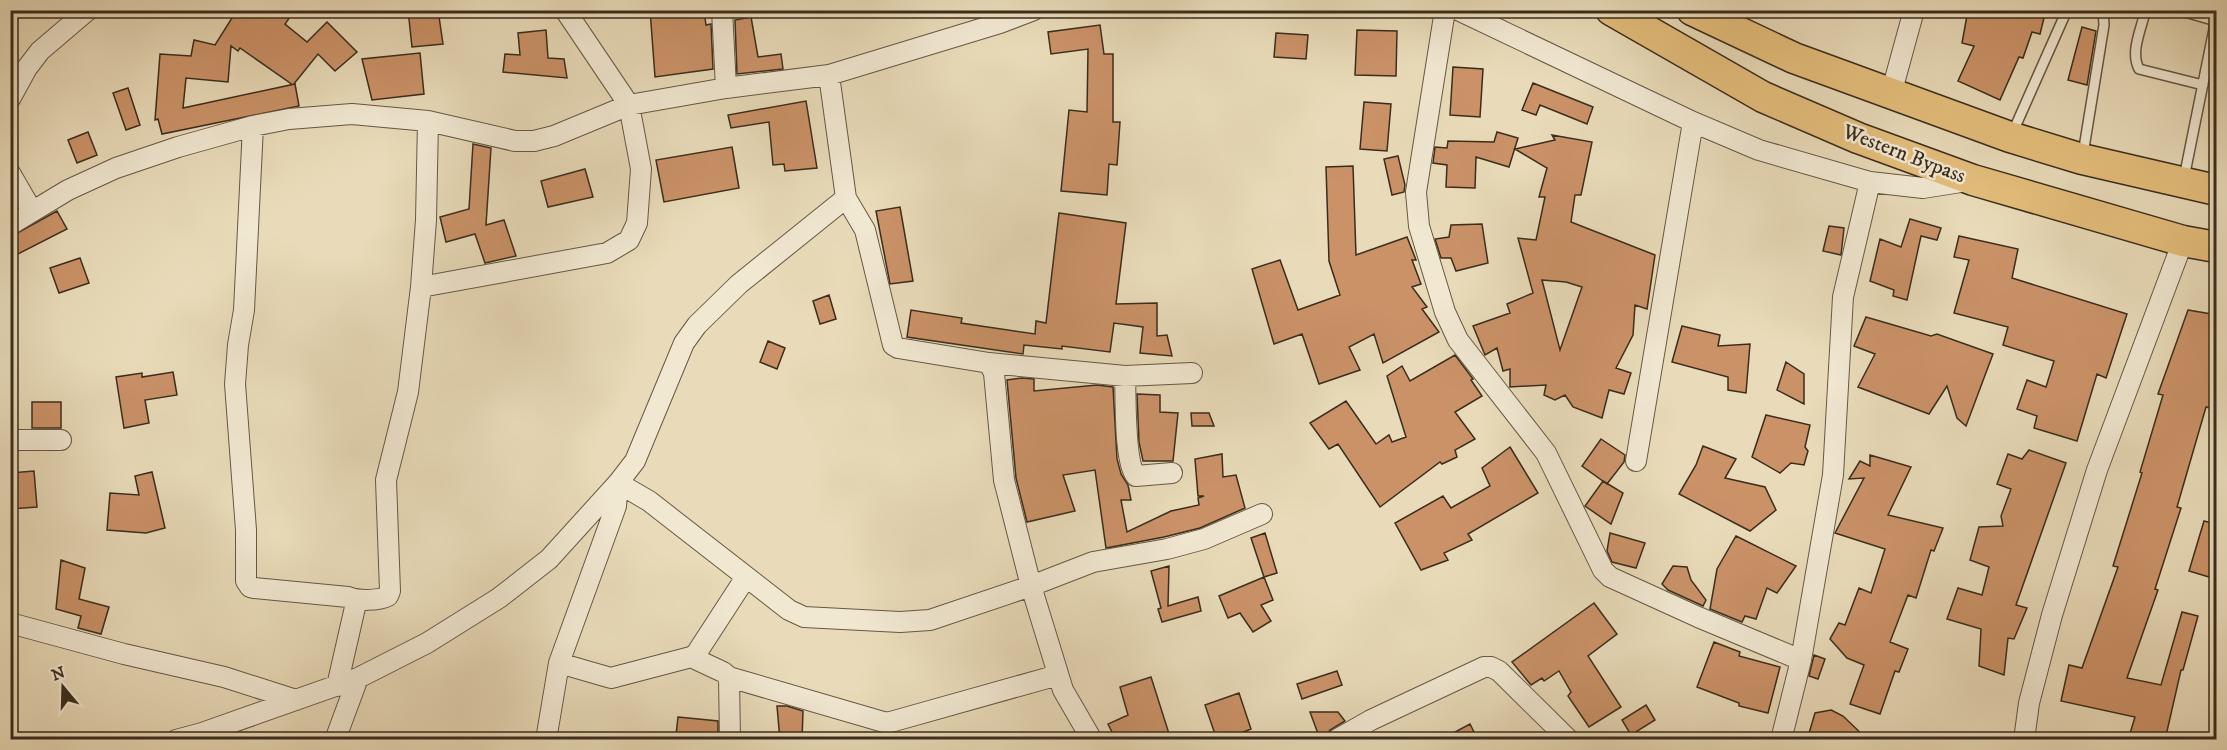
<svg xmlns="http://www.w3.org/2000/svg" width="2227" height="750" viewBox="0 0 2227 750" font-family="'IM FELL DW Pica',serif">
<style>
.building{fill:#cb9268;stroke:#3a2d1d;stroke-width:1.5;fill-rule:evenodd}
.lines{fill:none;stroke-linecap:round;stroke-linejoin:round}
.lane-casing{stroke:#665844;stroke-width:12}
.street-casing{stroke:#665844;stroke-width:22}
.primary-casing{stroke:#3a2d1d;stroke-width:33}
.lane{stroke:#f1e8d2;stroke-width:9}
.street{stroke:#f1e8d2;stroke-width:20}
.primary{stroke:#e4be7c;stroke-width:30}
.labels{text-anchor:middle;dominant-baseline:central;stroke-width:5;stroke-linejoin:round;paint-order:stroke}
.street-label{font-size:21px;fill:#3a2d1d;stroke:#f1e8d2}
</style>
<rect width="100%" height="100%" fill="#e9dbb9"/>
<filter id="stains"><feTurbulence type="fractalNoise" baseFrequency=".00333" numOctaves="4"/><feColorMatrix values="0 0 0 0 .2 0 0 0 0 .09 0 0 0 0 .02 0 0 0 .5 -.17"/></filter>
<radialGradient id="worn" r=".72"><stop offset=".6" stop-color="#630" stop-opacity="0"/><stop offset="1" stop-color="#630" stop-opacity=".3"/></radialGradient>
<path class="building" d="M237,10H280L290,17L285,24L307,42L327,22L357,52L335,71L318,54L293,85L240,48L238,51L231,46L228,82L186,78L183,108L295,84L299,106L162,134L158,119L155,120L160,54L191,56L194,40L215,45Z
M408,10H438L443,44L412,47Z
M650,10H704L706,25L711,24L713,69L655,77Z
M1968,10H2046L2040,34L2032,32L2023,58L2019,57L2000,100L1958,81L1974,46L1962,43Z
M751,17L758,57L781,54L783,69L737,74L735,20Z
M1100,25L1104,54H1113V122H1120L1117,165L1109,164L1107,195L1061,191L1069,110L1087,112L1088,49L1051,54L1048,32Z
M2082,27L2096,31L2087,85L2068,80Z
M546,30L548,58L564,59L567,78L503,72L505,54L520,55L518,33Z
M1357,30L1397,31L1396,76L1355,75Z
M1276,33L1308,35L1306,59L1274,57Z
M420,53L424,94L372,100L362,59Z
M1453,67L1483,69L1480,117L1450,115Z
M1533,83L1593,107L1587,124L1540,105L1536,115L1522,110Z
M128,88L140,125L126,130L113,93Z
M806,101L817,168L785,171L784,164L773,165L769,122L731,128L728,115Z
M1364,102L1391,104L1387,151L1360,149Z
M88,132L97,155L77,163L68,140Z
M1497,132L1518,138L1509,167L1476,157L1475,188L1446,187L1447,165L1433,163L1435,147L1447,148L1448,141L1494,142Z
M1552,135L1592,142L1581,195H1575L1571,222L1655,255L1647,309L1635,305L1633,335L1616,368L1631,373L1624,394L1609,390L1602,418L1573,407L1565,395L1555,400L1544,395L1546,385L1510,387V369L1503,371L1497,348L1485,355L1473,326L1510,313L1507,304L1533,293L1518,238L1536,240L1545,197H1539L1547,168L1515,149L1555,140ZM1542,280L1566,282L1582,287L1560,350Z
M473,144L491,148L486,225L504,220L516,256L485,263L475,234L446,242L440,217L469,209Z
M732,147L739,188L664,202L656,160Z
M1398,156L1405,185L1404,192L1392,195L1384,159Z
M1353,166L1356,255L1407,237L1416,260H1412L1421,284L1412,287L1427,307L1422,309L1439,332L1383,363L1374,334L1349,347L1360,370L1319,384L1302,334L1274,344L1252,269L1280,260L1298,310L1340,295L1329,261L1326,167Z
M585,169L593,197L548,207L541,181Z
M900,207L913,281L890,284L876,211Z
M57,211L67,229L10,258V237Z
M1059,213L1126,223L1116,304L1157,303V336L1167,335L1172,356L1140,353L1143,327L1114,323L1110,352L1062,346V349L1024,345L1023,354L907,337L911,310L962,318L961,323L1035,334L1036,321L1046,323Z
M1910,219L1941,228L1937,240L1921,236L1907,300L1893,296L1894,290L1870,281L1880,239L1901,247Z
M1482,224L1488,263L1456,271L1451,258H1441L1435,239L1449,237L1451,225Z
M1829,226L1844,228L1841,255L1823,251Z
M1959,236L2018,249L2012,278L2127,314L2106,378L2097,374L2077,441L2034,428L2037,416L2017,409L2027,380L2046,387L2054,361L2003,345L2008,327L1954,313L1969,260L1954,257Z
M80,258L89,283L59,293L50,268Z
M829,295L836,319L820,324L813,301Z
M2188,310L2217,315V410L2206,407L2177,507L2181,508L2155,589L2158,590L2127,678L2161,685L2182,612L2198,616L2183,670H2181L2165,740H2128L2135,717L2061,701L2069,665L2082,668L2118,567L2113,566L2142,473L2140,472L2163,395L2158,394Z
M1866,317L1931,336L1937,334L1993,354L1966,426L1957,418L1947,386L1929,414L1858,387L1875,354L1854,346Z
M1682,326L1720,335L1718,346L1750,344L1746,393L1728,390V377L1672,362Z
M768,341L785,348L777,369L760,362Z
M1455,355L1473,379L1471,380L1482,396L1455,412L1475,439L1455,450L1457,457L1442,464L1440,462L1380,507L1338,444L1329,449L1310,423L1346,401L1376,444L1389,435L1392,442L1406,437L1387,376L1402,366L1410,381Z
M1786,362L1804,374V404L1777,390Z
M173,372L177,395L145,400L149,423L124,428L116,377L142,373V377Z
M1022,378L1034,379V391L1097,385L1113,387L1117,459L1121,474L1128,485L1131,500H1121L1127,532L1171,511L1199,505L1198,498L1204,496H1198L1195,459L1222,454L1223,477L1236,475L1245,508L1200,528L1164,537L1106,548L1095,470L1063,475L1075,511L1027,522L1016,478L1007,380Z
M1137,394L1160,395V412L1178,413L1173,461H1143L1139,442Z
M32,402H61V428H32Z
M1191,413H1209L1214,426H1192Z
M1766,415L1810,425L1805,447L1808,451L1804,465L1791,463L1780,473L1752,457Z
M1601,439L1625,455L1624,462L1607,484L1582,466Z
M1703,446L1736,459L1725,478L1765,487L1776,510L1750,531L1679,494L1696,465Z
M1510,447L1538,493L1468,534L1472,540L1444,553L1448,560L1421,570L1395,523L1443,496L1451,508L1490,486L1482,468Z
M2029,450L2066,463L2016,605L2027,608L2014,639L2008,638L2004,675L1979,666L1981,629L1947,619L1958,588L1982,595L1989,567L1970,560L1979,527L2003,526L2001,516L2011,489L1997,484L2008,454L2022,459Z
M1870,455L1911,467L1888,515L1943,528L1934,551L1931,550L1916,598L1908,595L1890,642L1908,649L1899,672L1895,671L1880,714L1850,704L1864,665L1847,658L1830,639L1839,623L1845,625L1859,588L1871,593L1885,549L1835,533L1864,478L1849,479L1860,461L1870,466Z
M34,471L37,507L10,509V473Z
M152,472L165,528L146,533L107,530L110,493L139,495L135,476Z
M1603,481L1623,493L1611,524L1585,506Z
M2204,521L2217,524V551L2209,577L2189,571Z
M1265,533L1277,573L1264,577L1251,538Z
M1610,533L1645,543L1636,568L1612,562L1607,551Z
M1736,536L1796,566L1777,593L1767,588L1756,619L1745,616L1742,622L1710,609L1717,569Z
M61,560L85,568L79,599L109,607L101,634L78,628L81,616L56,609Z
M1169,566L1168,606L1198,597L1201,611L1162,622L1158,609L1161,608L1151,571Z
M1673,566L1687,567L1691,580L1706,600L1703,606L1668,590L1662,584Z
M1264,577L1273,600L1261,605L1271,621L1253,632L1240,613L1228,618L1219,596Z
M1594,603L1617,634L1588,656L1621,707L1589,727L1568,696L1571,692L1559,671L1544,681L1542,678L1531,685L1512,662Z
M1714,642L1740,652L1739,656L1780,667L1768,713L1739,706V703L1697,687Z
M1814,655L1825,659L1818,679L1809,676Z
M1337,671L1342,685L1302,699L1297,684Z
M1151,677L1171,740H1116L1108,724L1128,715L1120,687Z
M1239,693L1251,729L1223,740H1217L1205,705Z
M1646,705L1655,720L1631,735L1622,720Z
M777,706H787L803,711L802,740H780Z
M1831,710L1843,716L1868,740H1807L1815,713Z
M1310,712H1338L1345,721L1330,730L1325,737L1320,739Z
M678,717L718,721V739L676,735Z
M1470,724L1478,740H1440Z"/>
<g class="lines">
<g class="lane-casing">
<path id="lane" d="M2149,10L2145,12C2141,30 2130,52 2139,69L2203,85
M2178,10L2216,21
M2012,134L2067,10
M2083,154L2104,25L2103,10
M2184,178L2216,19"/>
</g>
<g class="street-casing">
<path id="street" d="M722,10L726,88
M1445,10L1416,192L1419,226L1445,312L1458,340L1546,453L1603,570L1610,577L1698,617L1801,660
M1458,10L1693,122L1759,150L1870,182L1923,188L1967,181
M1891,94L1914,10
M10,99L27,68L40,51L88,10
M253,126L244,310L238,345L235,384L246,530V581L250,587L254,588L348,597C358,601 378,601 388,596L390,591L386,480L408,392L421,287L426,220L428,121
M10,173L32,211
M846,198L865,230L893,345L898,348L989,363L994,373L1004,480L1031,586L1063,690L1092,740
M10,225L68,190L116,168L178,147L253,126L289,119L352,114L428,121L515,141H534L554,136L629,105L726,88L829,75L1000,23L1034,10
M421,287L607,253L629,240L637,223L641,169L629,105L565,10
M989,363L1125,376L1192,373
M1125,376C1126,397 1124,462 1136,476L1172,473
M10,440H61
M1636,461L1693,122
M10,623L124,654L224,677L296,700
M691,657L723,672L729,677L887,723L1058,675
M559,663L611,678L691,657L696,654L746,577
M729,677L730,740
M337,686L356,603L354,599
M176,740L202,733L358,678L427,643L499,598L549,559L618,483L635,461L684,343L697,325L739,284L846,198L829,75
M335,740L358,678
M546,740L559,663L616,506L618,483L649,501L789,610L804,617L900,622L930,620L1031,586L1093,562L1167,549L1204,539L1262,514
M1336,740L1371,720L1484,667H1491L1499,671L1569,740
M1781,740L1801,660L1833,475L1843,297L1870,182
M2024,740L2029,703L2052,615L2097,470L2183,241"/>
</g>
<g class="primary-casing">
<path id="primary" d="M1611,10L1763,97L1858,138L1973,180L2183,241L2216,247
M1692,10L1794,58L2010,137L2082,159L2216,190"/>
</g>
<use href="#lane" class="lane"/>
<use href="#street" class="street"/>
<use href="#primary" class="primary"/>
</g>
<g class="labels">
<g class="street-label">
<text transform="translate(1904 154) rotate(21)">Western Bypass</text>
</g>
</g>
<rect width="2227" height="750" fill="none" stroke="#e9dbb9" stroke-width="36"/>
<rect x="12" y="12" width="2203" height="726" fill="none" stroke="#3a2d1d" stroke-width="3"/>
<rect x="18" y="18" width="2191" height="714" fill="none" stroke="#3a2d1d" stroke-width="1.5"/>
<g transform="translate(63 687) rotate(341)" stroke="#f1e8d2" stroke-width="4.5" paint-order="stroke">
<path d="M0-4.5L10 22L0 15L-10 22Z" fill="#3a2d1d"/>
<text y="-9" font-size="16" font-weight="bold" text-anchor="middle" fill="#3a2d1d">N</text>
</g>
<rect width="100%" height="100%" filter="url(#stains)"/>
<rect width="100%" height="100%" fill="url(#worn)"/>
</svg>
